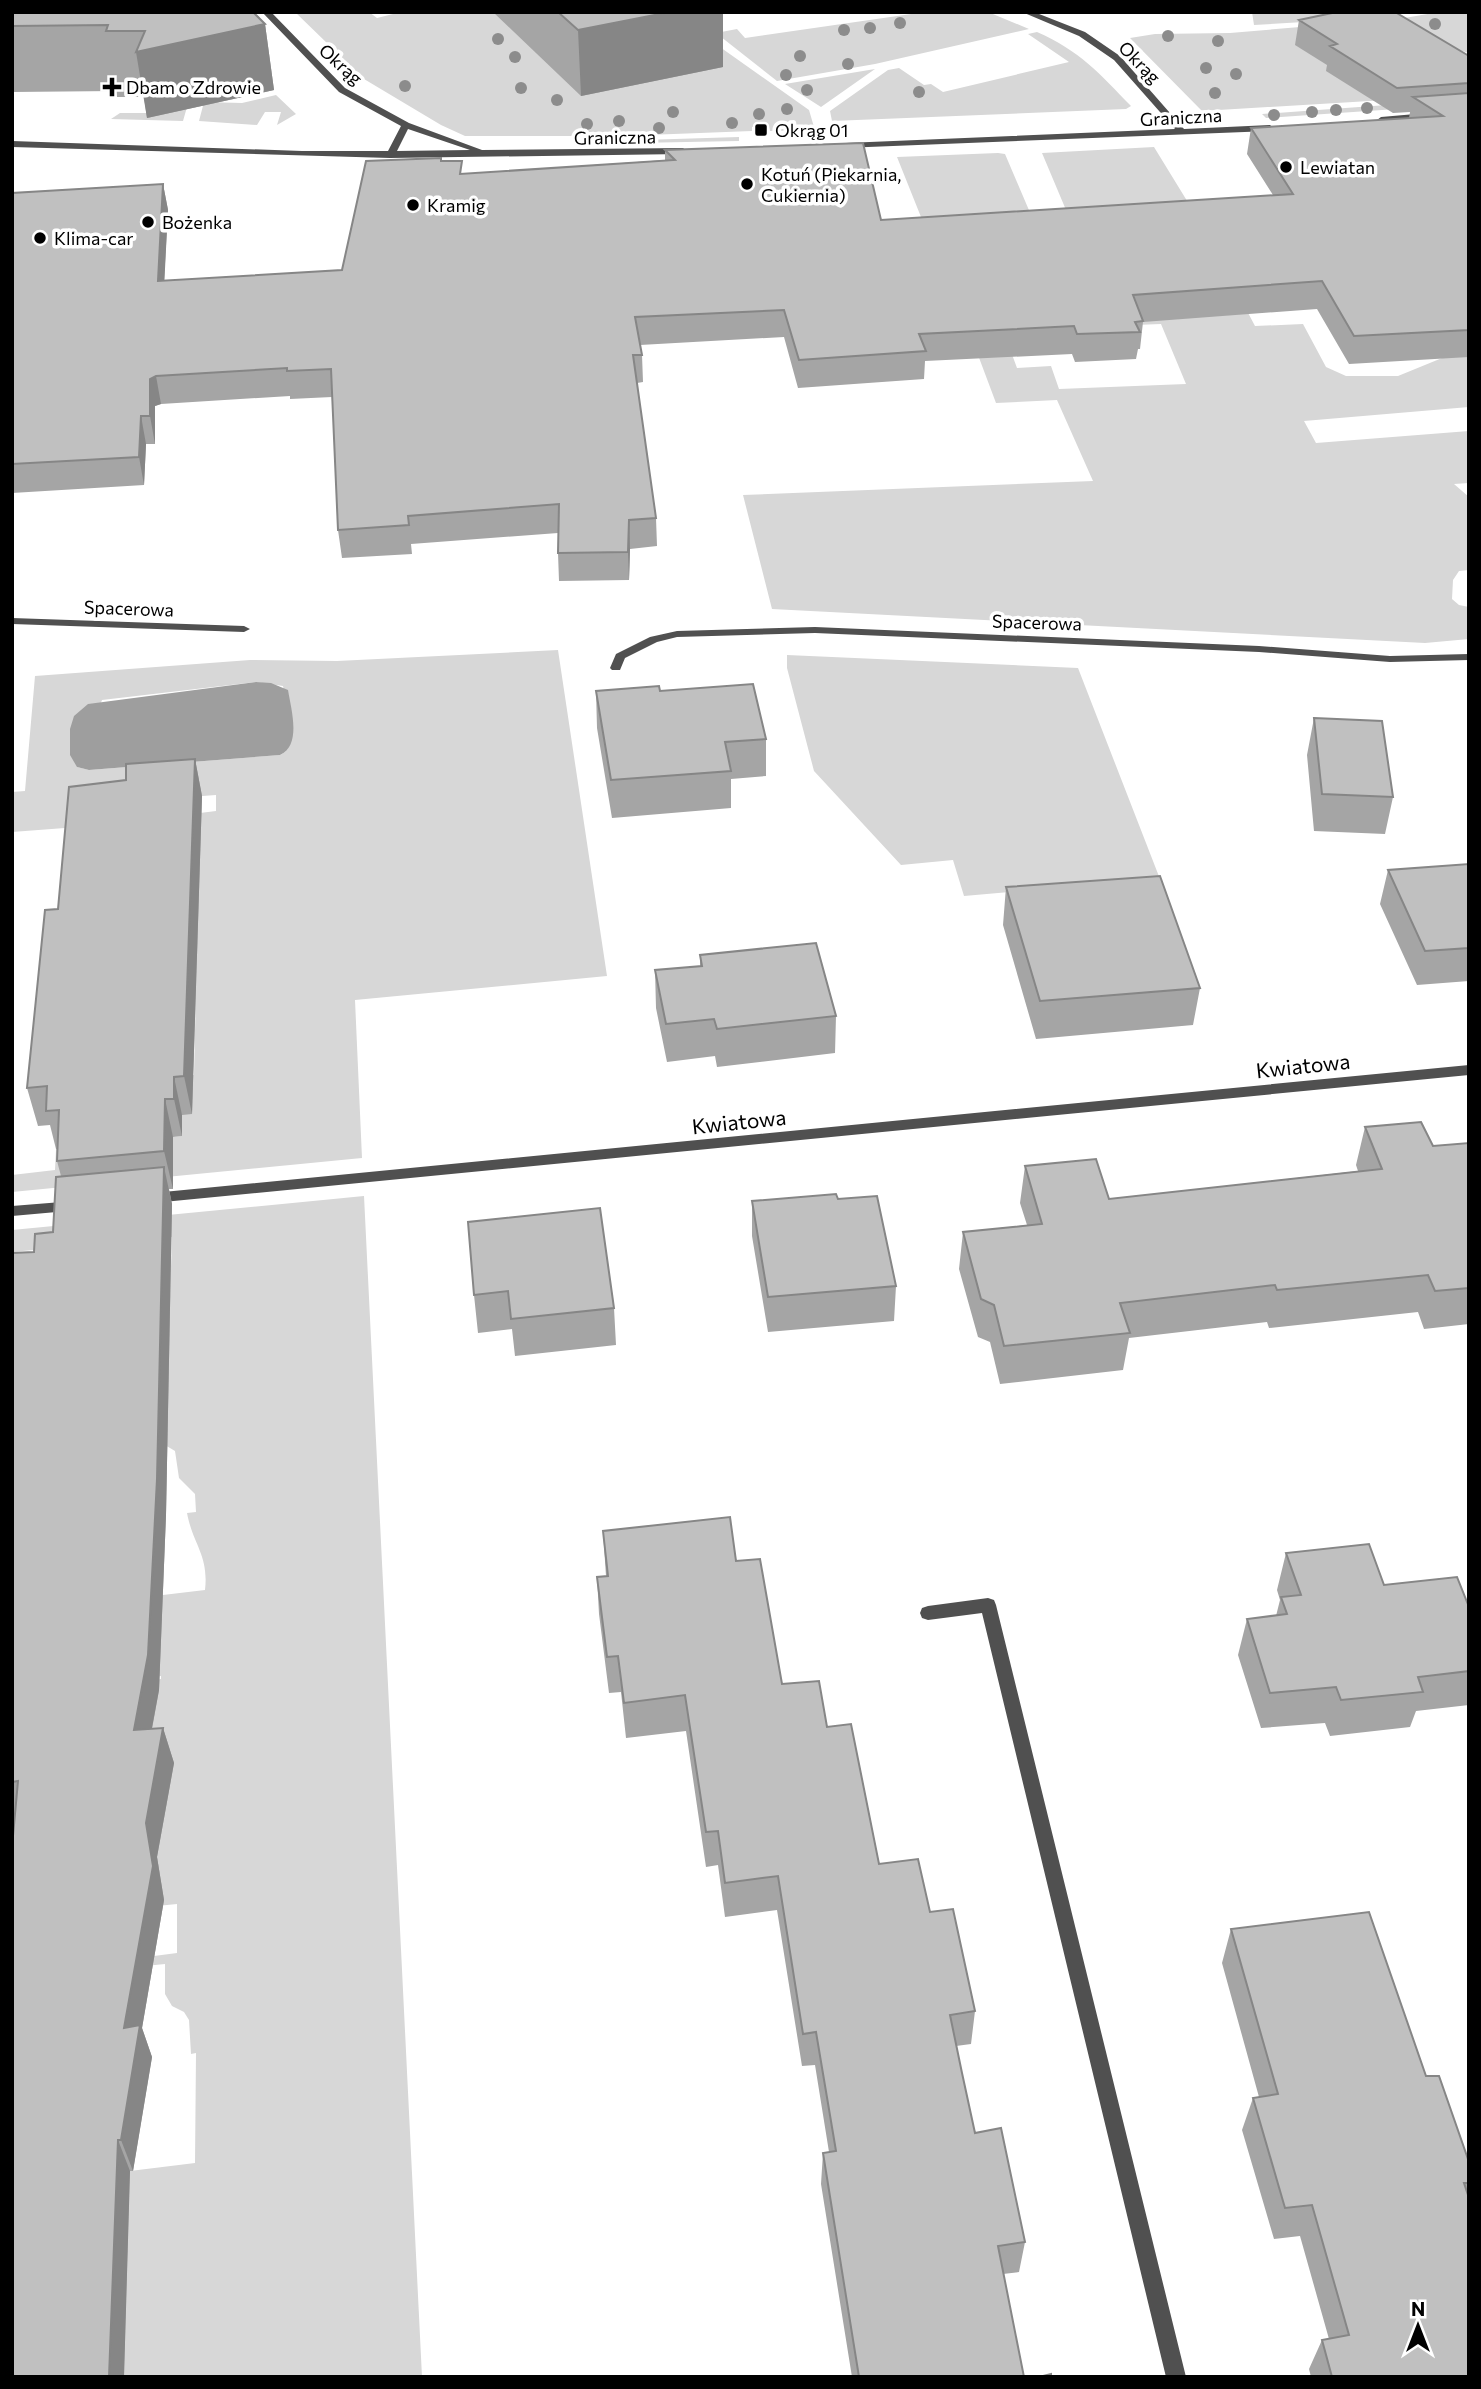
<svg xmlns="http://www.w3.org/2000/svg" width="1481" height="2389" viewBox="0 0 1481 2389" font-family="Commissioner,sans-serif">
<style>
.green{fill:#d7d7d7;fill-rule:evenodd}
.water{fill:#9e9e9e}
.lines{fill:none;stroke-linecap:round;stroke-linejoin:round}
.service{fill:#505050;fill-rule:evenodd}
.minor{fill:#505050;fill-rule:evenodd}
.tree{fill:#8c8c8c}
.wall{fill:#a5a5a5}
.shaded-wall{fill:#868686}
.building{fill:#c0c0c0;stroke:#868686;stroke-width:2}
.poi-dot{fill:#000;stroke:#fff;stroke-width:2.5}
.labels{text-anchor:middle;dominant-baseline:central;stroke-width:7;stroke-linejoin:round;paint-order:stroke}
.far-street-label{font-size:18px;fill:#000;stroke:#fff}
.far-poi-label{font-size:18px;fill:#000;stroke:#fff;text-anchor:start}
.street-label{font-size:21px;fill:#000;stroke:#fff}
</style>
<rect width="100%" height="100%" fill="#fff"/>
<path class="green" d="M295,12H369L377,18L401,12H629L703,35L809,110L814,127L810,130L770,131L769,127H752V131L621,136H465L441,125L364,79Z
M925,12H988L1029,29L875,64L777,81L716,33L737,29L745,38Z
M1252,12H1409L1354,19L1254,25Z
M1439,12H1469V53L1370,24Z
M1300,27L1469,95L1202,111L1130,38L1155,34L1230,33Z
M1037,32C1080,51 1099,73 1131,106L1126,109L832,121L830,111L888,70L899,68L924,85L931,84L943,92L1069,62L1028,34Z
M875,69L821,107L785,84Z
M276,95L296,114L277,125L281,112H265L257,125L199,121L204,102L242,103Z
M1469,99V104L1266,118L1262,114Z
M189,100L183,121L111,119L120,113H151Z
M739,137V141L582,144L578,142Z
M1154,147L1200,222L1255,326L1303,324L1326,367L1346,376H1398L1469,347V407L1304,421L1316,443L1469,431V483L1454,484L1469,497V570L1459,571L1453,580L1452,599L1459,605L1469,607V639L1425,643L772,609L743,495L1093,481L1057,400L996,403L969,331L1003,330L1017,368L1051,366L1059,389L1186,384L1161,324L1135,325L1074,229L1042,153Z
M998,153L1005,154L1034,222L925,227L897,157Z
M558,650L607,976L355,1000L362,1158L12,1192V1175L55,1170L56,1149L182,1136V1077L194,1075L200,813L216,811V795L135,801L78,827L12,832V792L25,791L35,676L250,660L337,661ZM256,682L283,686C286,706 302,745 280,755L89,770L77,767L102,700Z
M787,655L1078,668L1160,879L964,896L953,860L901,865L814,771L787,668Z
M364,1196L422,2377H124L130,2171L195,2163L196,2053L191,2054L189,2020L184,2012L172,2006L165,1994V1964L135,1967L154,1956L177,1953V1904L157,1906L141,1766L143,1681L161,1679V1676L144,1678L146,1597L205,1590C209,1555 193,1545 187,1513L196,1512L195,1494L179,1478L175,1451L165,1445L172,1237L12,1252V1230Z"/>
<path class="water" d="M256,682L271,683L288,690C291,709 302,745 280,755L89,770L77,767L70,755V729L74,716L88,704Z"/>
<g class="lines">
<path class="service" d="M988,1598L994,1600L996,1605L1186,2377H1166L982,1613L928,1620L922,1618L920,1613L922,1608L928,1606Z"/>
<path class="minor" d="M262,12H271L345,88L409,123L482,150L683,148L687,151L683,154L390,158L12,147V141L302,151H388L401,126L339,92ZM408,129L470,150L397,151Z
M1022,12H1034L1085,32L1120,56L1184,129L1270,125L1274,128L1270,131L843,148L842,146L846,143L1175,129L1114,60L1079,36Z
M1427,113L1431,116L1430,118L1381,123L1377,120L1381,117Z
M12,618L244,626L250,629L244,632L12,624Z
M815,627L1259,646L1390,656L1469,654V660L1390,662L1259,652L815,633L677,637L657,642L625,658L620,670H612L610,668L616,654L650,637L677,631Z
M1469,1065V1075L153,1203L146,1198L153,1193Z
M74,1201L79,1202L81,1206L79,1210L12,1216V1206Z"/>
</g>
<g class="tree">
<circle cx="900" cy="23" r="6"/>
<circle cx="1435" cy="24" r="6"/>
<circle cx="870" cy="28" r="6"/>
<circle cx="844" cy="30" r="6"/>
<circle cx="1168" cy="36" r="6"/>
<circle cx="498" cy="39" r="6"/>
<circle cx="1218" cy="41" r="6"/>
<circle cx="800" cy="56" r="6"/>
<circle cx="515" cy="57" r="6"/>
<circle cx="848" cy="64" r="6"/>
<circle cx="1206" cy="68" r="6"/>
<circle cx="1236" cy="74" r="6"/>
<circle cx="786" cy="75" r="6"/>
<circle cx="405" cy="86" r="6"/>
<circle cx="521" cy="88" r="6"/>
<circle cx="807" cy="90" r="6"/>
<circle cx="919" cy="92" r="6"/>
<circle cx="1215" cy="93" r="6"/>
<circle cx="557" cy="100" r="6"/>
<circle cx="1367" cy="108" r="6"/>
<circle cx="787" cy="109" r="6"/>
<circle cx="1336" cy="110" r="6"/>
<circle cx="673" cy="112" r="6"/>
<circle cx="1312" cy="112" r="6"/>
<circle cx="759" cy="114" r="6"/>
<circle cx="1274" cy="115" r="6"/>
<circle cx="619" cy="121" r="6"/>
<circle cx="732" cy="123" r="6"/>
<circle cx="587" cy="124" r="6"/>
<circle cx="659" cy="128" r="6"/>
</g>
<path class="wall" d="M12,12L265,24L274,90L147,118L144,97H117L116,91L12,92Z
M493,12H723V67L581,96Z
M1299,20L1469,56V357L1349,364L1317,309L1143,322L1140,349H1138L1136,359L1075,362L1072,354L925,361L924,379L798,388L784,337L640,345L642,355L643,382L637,383L656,518L657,546L630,549L629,580L559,581L558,553V533L411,544L412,554L342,558L338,530L332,397L290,399V396L161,404L155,406V444H146L144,485L12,493V193L163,184L168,210L164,281L342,270L441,158L442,161L463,174L665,160V150L881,220L1273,195L1247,154L1251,128L1409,118L1410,112L1393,113L1326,71L1327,65L1295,45Z
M596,691H660L766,739V776L731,779V808L612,818L597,728Z
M1314,718L1393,797L1385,834L1314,831L1307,755Z
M195,759L202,796L192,1114L182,1115V1136L173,1137V1189H169L172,1204L166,1515L159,1690L152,1729L163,1728L174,1763L157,1857L164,1900L142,2028L152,2057L133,2171H130L124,2377L15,1818H12V1253L34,1252L53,1232L61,1176L57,1161V1149H56L50,1125L38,1126L27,1088L58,909L126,780Z
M1469,864V981L1417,985L1380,904L1388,870Z
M1006,887L1200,988L1193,1025L1036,1039L1003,925Z
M700,955L836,1016L835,1053L717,1067L715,1056L667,1062L656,1008L655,970L700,966Z
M1365,1127L1433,1146L1469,1143V1324L1424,1329L1418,1312L1269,1328L1267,1322L1129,1338L1123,1370L1000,1384L990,1342L978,1337L959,1269L963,1232L1027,1225L1020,1203L1025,1166L1109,1199L1358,1171L1356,1165Z
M838,1199L896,1286L894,1321L768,1332L752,1236V1201Z
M600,1208L614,1308L616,1345L515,1356L512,1329L478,1333L474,1295Z
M603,1531L736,1561L782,1684L827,1727L879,1864L930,1912L975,2011L971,2044L956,2046L975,2133L1025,2242L1019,2272L1003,2274L1024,2377H852L821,2184L823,2153L829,2152L815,2065L802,2066L777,1910L725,1917L718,1865L706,1867L686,1731L626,1738L621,1692L609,1693L599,1614L597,1577L606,1576Z
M1286,1553L1384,1585L1469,1607V1705L1416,1711L1410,1727L1330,1736L1325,1723L1261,1728L1238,1655L1247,1619L1276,1616L1280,1600L1277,1590Z
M1231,1929L1426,2076L1469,2162V2377H1311L1309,2369L1322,2340L1329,2339L1300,2236L1274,2239L1242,2130L1253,2098L1259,2097L1222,1963Z"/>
<path class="shaded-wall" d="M670,12H723V67L581,96L578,30Z
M265,24L274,90L147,118L136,52Z
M163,184L168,210L163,308L158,281Z
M156,376L161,404L155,406V444L150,416V379Z
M141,416L146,444L144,485L139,457Z
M629,520L630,549L629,580L628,552Z
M195,759L202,796L192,1114L184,1076Z
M174,1077L182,1115V1136L174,1099Z
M165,1099L173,1137V1189L164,1151Z
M164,1167L172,1204L166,1515L159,1690L145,1765L134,1730Z
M163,1728L174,1763L157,1857L164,1900L142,2028L152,2057L133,2171L121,2140L124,2028L146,1823Z
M118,2140L130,2171L124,2377H109Z"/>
<path class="building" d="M12,12H253L265,24L136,52L145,31H106L108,25L12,26Z
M558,12H670L578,30Z
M1337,12H1395L1469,56V83L1397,88L1330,46L1337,44L1299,20Z
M1469,93V330L1354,336L1322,281L1133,295L1143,321L1135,322L1140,332L1077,334L1074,326L919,334L926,351L799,360L784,310L635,317L642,355H633L656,518L629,520L628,552L558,553L559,504L408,516L409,525L338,530L331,369L287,371V368L156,376L150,379V416H141L139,457L12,464V193L163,184L158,281L342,270L366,161L441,158V161H462L460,174L675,160L665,150L863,143L881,220L1293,194L1251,128L1443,116L1413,97Z
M753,684L766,739L725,742L731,771L611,780L596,691L659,686L660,691Z
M1314,718L1382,721L1393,797L1322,794Z
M195,759L184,1076L174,1077V1099H165L164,1151L57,1161L59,1110L46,1111L47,1086L27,1088L45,910L58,909L69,787L126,780V764Z
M1469,864V948L1425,951L1388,870Z
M1160,876L1200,988L1040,1001L1006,887Z
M816,943L836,1016L717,1029L714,1019L666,1024L655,970L702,966L700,955Z
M1421,1122L1433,1146L1469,1143V1288L1435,1291L1428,1275L1277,1290L1275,1285L1120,1303L1130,1333L1004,1346L994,1305L981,1299L963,1232L1042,1224L1025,1166L1096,1159L1109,1199L1382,1169L1365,1127Z
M164,1167L157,1479L148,1655L134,1730L163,1728L146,1823L153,1866L124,2028L140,2025L121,2140H118L109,2377H12V1847L18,1781L12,1782V1253L34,1252L35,1234L53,1232L56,1177Z
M836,1194L838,1199L877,1196L896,1286L768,1297L752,1201Z
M600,1208L614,1308L511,1319L508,1291L474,1295L468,1222Z
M730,1517L736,1561L760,1559L782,1684L819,1681L827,1727L851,1724L879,1864L918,1859L930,1912L953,1909L975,2011L950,2015L962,2073L975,2133L1001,2128L1025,2242L998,2246L1024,2377H859L823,2153L836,2151L816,2032L803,2034L778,1876L725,1883L718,1831L706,1832L685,1695L624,1703L618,1656L607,1657L597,1577L608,1576L603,1531Z
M1369,1544L1384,1585L1457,1577L1469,1607V1671L1418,1677L1423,1692L1341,1700L1336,1687L1270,1693L1247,1619L1287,1614L1281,1597L1301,1595L1286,1553Z
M1369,1912L1426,2076H1439L1469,2162V2183H1464L1469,2198V2377H1332L1322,2340L1349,2335L1312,2205L1285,2208L1253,2098L1278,2094L1231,1929Z
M1051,2374V2377H1039Z"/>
<g class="poi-dot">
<path d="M108.5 76.5h7v7h7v7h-7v7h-7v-7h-7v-7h7z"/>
<rect x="754" y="123" width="14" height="14" rx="3.5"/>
<circle cx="1286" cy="167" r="7"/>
<circle cx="747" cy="184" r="7"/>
<circle cx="413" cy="205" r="7"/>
<circle cx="148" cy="222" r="7"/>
<circle cx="40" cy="238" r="7"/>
</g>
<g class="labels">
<g class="far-street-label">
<text transform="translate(1140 62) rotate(46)">Okrąg</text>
<text transform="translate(341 64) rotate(42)">Okrąg</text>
<text transform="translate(1181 117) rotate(-3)">Graniczna</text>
<text transform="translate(615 137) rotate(-1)">Graniczna</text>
<text transform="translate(129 608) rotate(2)">Spacerowa</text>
<text transform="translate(1037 622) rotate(2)">Spacerowa</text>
</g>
<g class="far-poi-label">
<text x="126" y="87">Dbam o Zdrowie</text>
<text x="775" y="130">Okrąg 01</text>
<text x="1300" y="167">Lewiatan</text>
<text x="761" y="174">Kotuń (Piekarnia,<tspan x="761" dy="21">Cukiernia)</tspan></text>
<text x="427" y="205">Kramig</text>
<text x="162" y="222">Bożenka</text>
<text x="54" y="238">Klima-car</text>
</g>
<g class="street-label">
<text transform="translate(1303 1065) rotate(-6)">Kwiatowa</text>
<text transform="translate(739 1121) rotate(-6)">Kwiatowa</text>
</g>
</g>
<rect width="1481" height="2389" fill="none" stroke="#000000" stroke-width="28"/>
<g transform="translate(1418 2326)" stroke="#ffffff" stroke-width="5" paint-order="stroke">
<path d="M0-5L12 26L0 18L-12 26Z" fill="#000000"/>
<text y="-10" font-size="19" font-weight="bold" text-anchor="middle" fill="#000000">N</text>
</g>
</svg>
